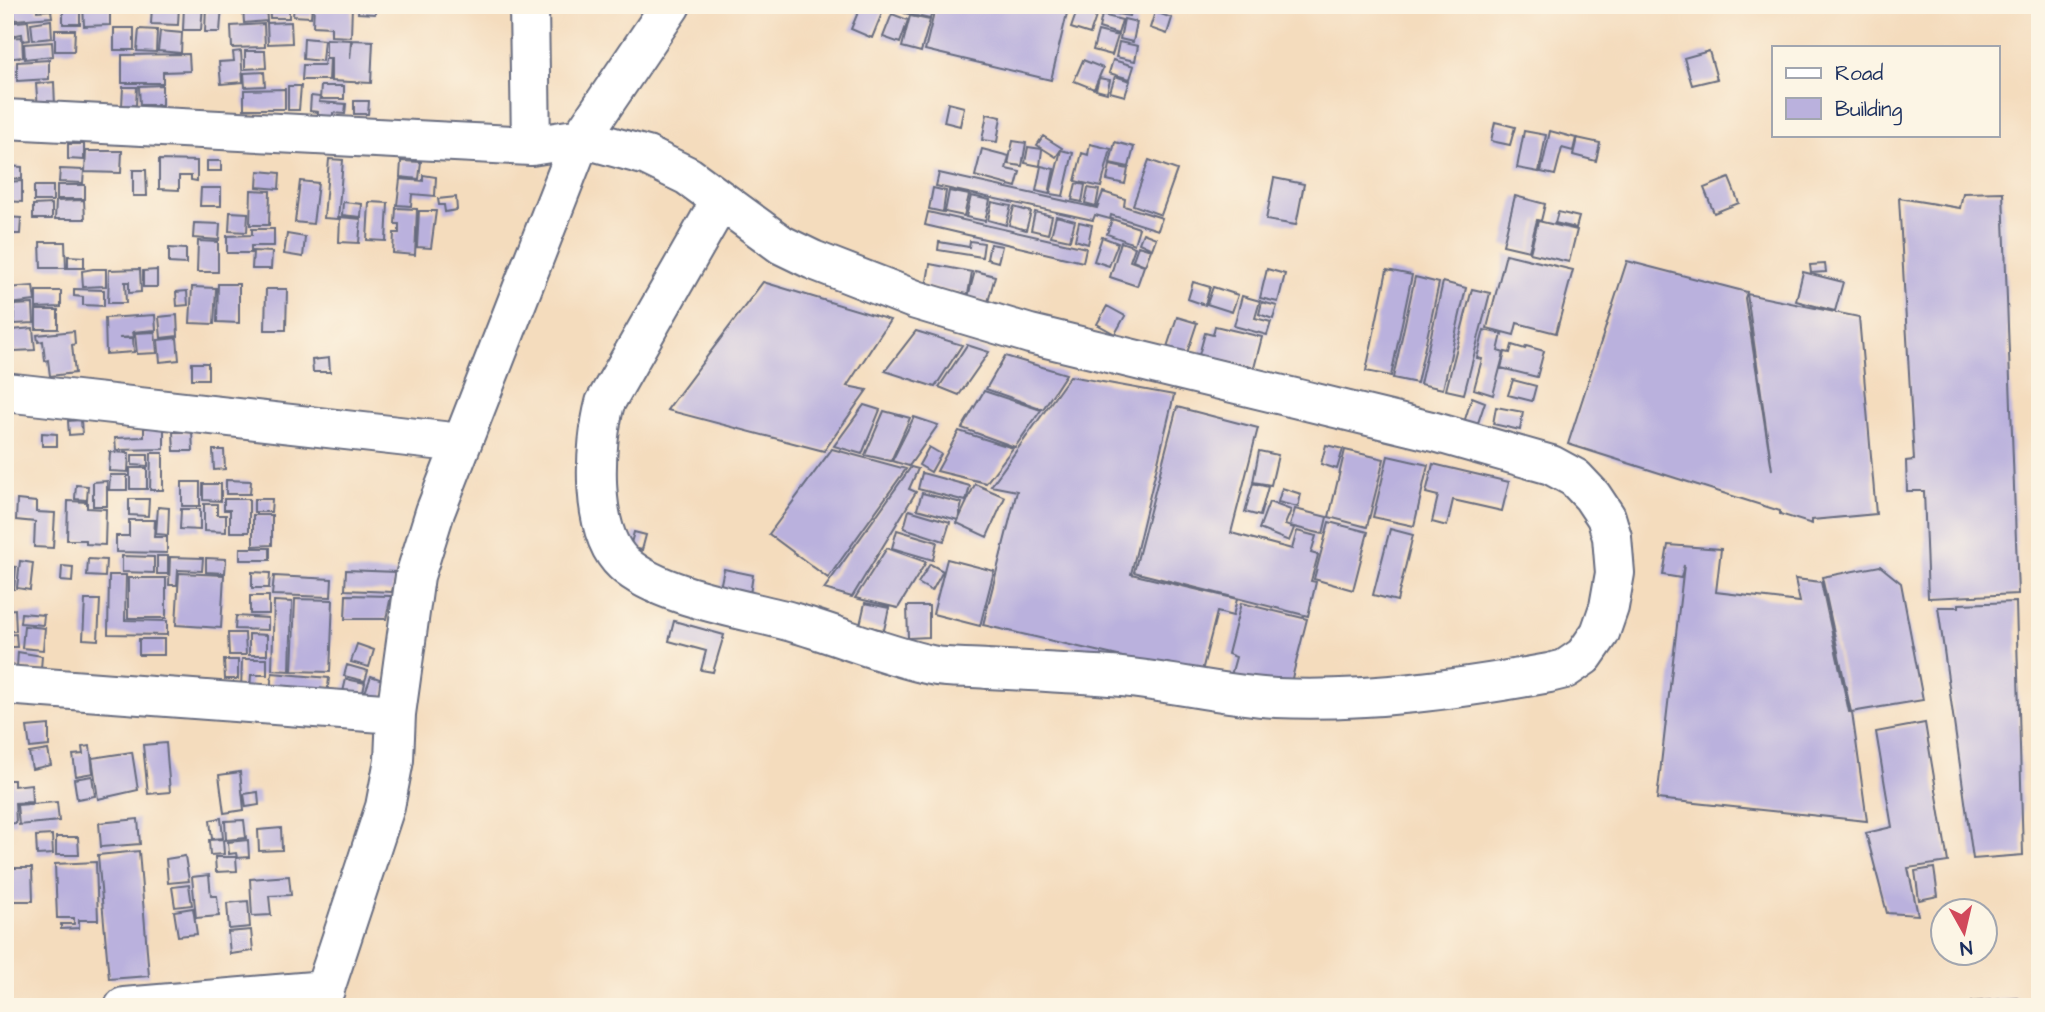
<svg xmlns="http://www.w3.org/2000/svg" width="2045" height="1012" viewBox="0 0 2045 1012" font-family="'Architects Daughter',sans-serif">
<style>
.building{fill:#bab1dd}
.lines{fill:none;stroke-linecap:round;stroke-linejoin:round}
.minor-casing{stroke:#676c7f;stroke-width:42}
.minor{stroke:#fff;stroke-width:38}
</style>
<rect width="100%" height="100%" fill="#fcf5e5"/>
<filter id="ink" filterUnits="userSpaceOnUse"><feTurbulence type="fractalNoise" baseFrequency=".0143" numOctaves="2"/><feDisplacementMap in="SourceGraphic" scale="14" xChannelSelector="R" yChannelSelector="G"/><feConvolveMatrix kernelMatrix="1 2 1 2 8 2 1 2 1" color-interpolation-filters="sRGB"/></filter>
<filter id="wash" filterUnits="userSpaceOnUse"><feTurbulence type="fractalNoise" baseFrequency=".00686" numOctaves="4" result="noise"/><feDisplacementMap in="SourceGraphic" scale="28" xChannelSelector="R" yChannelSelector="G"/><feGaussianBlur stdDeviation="1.57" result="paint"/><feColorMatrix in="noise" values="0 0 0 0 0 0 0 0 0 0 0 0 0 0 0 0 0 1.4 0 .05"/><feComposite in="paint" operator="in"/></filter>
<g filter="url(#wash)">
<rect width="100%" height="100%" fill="#f4dcbd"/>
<g id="blocks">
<path class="building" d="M13,5H37V11L51,10L52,17L15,20Z
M63,5H80V24H63Z
M83,5H110V25L84,26Z
M152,5H179L178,25L151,24Z
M184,5H203L201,30H183Z
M206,5H222L220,32H205Z
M269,5H289V18H270Z
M294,5H312L311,17L293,16Z
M314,5H352L351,37L331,36V27L313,26Z
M359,5H376L375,14L358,13Z
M861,5H868L883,11L872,38L851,29Z
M906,5H934L930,19L904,13Z
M936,5H1069L1051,80L925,50Z
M1104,5H1148L1147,10L1132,7L1130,16L1103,12Z
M266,6L267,21L244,23L243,7Z
M1078,8L1097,14L1090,34L1071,28Z
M1155,12L1172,18L1167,34L1150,28Z
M892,14L908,20L900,43L883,37Z
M1102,15L1122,20L1118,34L1099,28Z
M910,16L930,20L921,52L902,47Z
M1124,19L1137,22L1133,42L1120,39Z
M51,20L52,38L33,40L31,23Z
M28,21L30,40L23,41L22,34L5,37V23Z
M291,22L292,43L268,44L267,23Z
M264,24L265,47L232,48L231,26Z
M114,28H134V50H114Z
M139,29L157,30L156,52L137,51Z
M55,30H75L74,51H55Z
M160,31L182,33L181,53L158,51Z
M1098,31L1118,36L1112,55L1093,50Z
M22,37L23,57L5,59V38Z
M304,38L324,40L322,61L303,59Z
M326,39L351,40L350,59L352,40L373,41L371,83L331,81V58H326Z
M52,42L53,56L25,59L24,44Z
M1119,42L1138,46L1135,61L1116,57Z
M241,51L243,82L221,84L219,62L234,61L233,52Z
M245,51H265L266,68L245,69Z
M1709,51L1717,79L1692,85L1684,58Z
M189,54L190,71L163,72V83H122V55Z
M325,59H330L329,80H302L303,65H324Z
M49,60V79L17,81V62Z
M1083,60L1103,68L1094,89L1074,81Z
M1113,60L1134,66L1130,79L1109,73Z
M264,72L265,86L245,87L244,73Z
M1115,76L1130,81L1125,96L1110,92Z
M1099,78L1110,80L1107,93L1096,90Z
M54,82L55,106L38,108L36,84Z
M162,85V105H140L139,86Z
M288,86H301L299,110H288Z
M321,86H344V99H320Z
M123,87H137L136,105L122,106Z
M285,89V109H244V90Z
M311,96L320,97L319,102L346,104L345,114L333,113L332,129L317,127L318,112L310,111Z
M354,101H369L368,114H354Z
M948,103L964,107L960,126L944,122Z
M987,114L1001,117L997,142L982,140Z
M1495,122L1515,127L1510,145L1491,141Z
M1524,131L1546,135L1539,172L1517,168Z
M1550,131L1576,138L1573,151L1562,148L1555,175L1541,172Z
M1043,136L1062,148L1056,157L1037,145Z
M1577,138L1600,143L1596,161L1573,155Z
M1013,141L1026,143L1022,166L1008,164Z
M1115,142L1134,147L1129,167L1110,163Z
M68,144H84V160L68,159Z
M1090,144L1111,149L1101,187L1075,181L1082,153L1088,155Z
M1028,147L1042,149L1040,166L1025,163Z
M982,149L1009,156L1006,169L1020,172L1016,187L975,176Z
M1061,150L1073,153L1063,196L1050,194Z
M86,151H122L121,173L85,172Z
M329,159L343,160L338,219L324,218Z
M159,160L197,161V181L191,180V176H179V190L159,189Z
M1149,160L1177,170L1161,215L1133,205Z
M207,161H221V171H207Z
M401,161L421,162L419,179L400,177Z
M1110,165L1128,169L1125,184L1107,180Z
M5,166L22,167V179L5,178Z
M1041,166L1054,169L1049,194L1036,191Z
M60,169L84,170L83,183L59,182Z
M133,170H146L147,196H133Z
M258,171L280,173L279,189L257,187Z
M939,173L1097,208L1103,192L1125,199L1124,206L1162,218L1158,230L1111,215L1110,219L1095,215L1093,220L936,186Z
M423,175L436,177L435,196L412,194L411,206L397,205L400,179L423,181Z
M1274,178L1304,184L1296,225L1266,220Z
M1729,178L1739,203L1714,213L1704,188Z
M22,181V202L5,201V182Z
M300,181L318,183L313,224L295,222Z
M1076,183L1085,185L1082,202L1072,200Z
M57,185H85V199H57Z
M34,186H53V201H34Z
M201,188H221V206H200Z
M933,188L946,191L943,212L929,209Z
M1088,188L1099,190L1096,206L1085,203Z
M251,190L270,191L269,225H250Z
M949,191L969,195L964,216L945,212Z
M2003,192L2018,594L1928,598L1924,491H1907L1906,461L1914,460L1899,198L1960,208L1963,193Z
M971,196L990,200L985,221L966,217Z
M1515,196L1545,204L1541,221L1537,220L1529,251L1503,245Z
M456,197L457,210L445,212L444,205H439L438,199Z
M84,200L85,219H55L56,201Z
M343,202L362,204L361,217L342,215Z
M369,202L388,203L386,241L367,240Z
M992,202L1011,206L1006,225L988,220Z
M52,204V219H33V205Z
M1014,207L1031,212L1026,230L1009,225Z
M396,208L417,209L415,255L393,253L394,233H399V224H395Z
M419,211H436L431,248L417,247Z
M230,212L248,213L247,232L229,231Z
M928,212L1086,248L1083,262L925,225Z
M1035,212L1052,216L1048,234L1031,230Z
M1558,212L1579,217L1576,228L1555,223Z
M1056,216L1075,221L1070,240L1051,236Z
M5,217L21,218L20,234H5Z
M340,217L361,219L359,243L339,242Z
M1112,219L1139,228L1134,244L1107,234Z
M1538,221L1577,230L1569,262L1530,253Z
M1079,222L1092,225L1088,244L1075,240Z
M194,223L220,224L219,240L193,238Z
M252,229H274V246H251V253H227V236L252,235Z
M1143,233L1156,238L1152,249L1139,243Z
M287,234L305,237L303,257L284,254Z
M1102,237L1118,243L1109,266L1094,261Z
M5,241H10L8,271L5,270Z
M198,241L218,242V272H197Z
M970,241L984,243L982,257L938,250L939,242L969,247Z
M40,242H65L66,268H41Z
M1121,242L1135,247L1130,261L1144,266L1137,286L1110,277Z
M990,244L1002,246L998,262L987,259Z
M1138,246L1151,250L1145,265L1133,260Z
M169,248L186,249V264L169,263Z
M253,251L272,252L271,269H252Z
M1506,254L1573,270L1556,333L1517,323L1514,335L1487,328Z
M68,256L84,257V268H68Z
M1627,261L1747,292L1745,298L1772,470L1747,294L1859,317L1876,514L1812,520V524L1780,514V511L1568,444Z
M930,264L972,272L968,294L926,287Z
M1825,264L1826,272L1811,273L1810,265Z
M93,269H106V286L83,287L82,271Z
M140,269L141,292L129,293V282H125L126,303H108L109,270Z
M1267,269L1285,274L1278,302L1260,298Z
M157,270V287H143V271Z
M1387,270L1412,275L1391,376L1366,371Z
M975,271L995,276L988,302L968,297Z
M1803,272L1843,282L1835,311L1796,301Z
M1415,277L1439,283L1417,383L1393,378Z
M763,282L890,320L847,386L867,390L824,451L667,410Z
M1193,282L1210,287L1205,305L1188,299Z
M1443,282L1466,288L1443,389L1420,384Z
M218,284H239V323L217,322Z
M33,286L35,301L9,304L7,288Z
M192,287L216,288L214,324L190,323Z
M1213,287L1238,295L1232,312L1207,304Z
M74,289L104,290V306L83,305V297L74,296Z
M266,289H287L286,330H265Z
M1472,289L1490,293L1464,394L1446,390Z
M36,291H61V307L36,308Z
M187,291L188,305L177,306L176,292Z
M1242,296L1260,301L1255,318L1271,322L1267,335L1234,326Z
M1262,302L1277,306L1273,319L1259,314Z
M33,304L34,323L14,324V305Z
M1107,306L1125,316L1115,334L1097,324Z
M36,310H58V329H36Z
M155,315L156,330L133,332L134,337L119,338H133L134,352L106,354L105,318Z
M177,315L178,336L161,338L159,317Z
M1177,317L1197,323L1187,353L1167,347Z
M1215,326L1262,337L1254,368L1199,355L1205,333L1213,335Z
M5,328H10L12,370H5Z
M33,328L35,350L14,351L12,330Z
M1484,330L1502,334L1498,351L1504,353L1493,395L1474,389L1482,359L1477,358Z
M74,331L75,344L72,345L75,373L50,376L48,360L45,361L43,341L38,342L37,335Z
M916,331L962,345L935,387L885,371Z
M155,332L157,353L137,354L135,333Z
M177,338L179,360L160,362L158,340Z
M967,345L989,352L959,395L939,387Z
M1512,345L1525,349L1526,346L1544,351L1537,377L1501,368L1505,352L1510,353Z
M1005,356L1066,374L1043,409L986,389Z
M329,358L330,372H313L312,360Z
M192,363H208V379H192Z
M1070,376L1174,395L1131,574L1237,599L1233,616L1217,612L1201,675L983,625L1017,491L991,486Z
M1513,380L1536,386L1532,401L1508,395Z
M984,391L1041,410L1015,447L962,428Z
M1472,397L1485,402L1477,426L1461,432Z
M864,405L880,410L862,454L834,446Z
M1177,407L1258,428L1231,533L1292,549L1297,531L1316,536L1311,553L1318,555L1311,581L1316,582L1308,616L1134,572Z
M1496,407L1523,412L1520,430L1493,424Z
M884,411L910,418L891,461L865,455Z
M914,417L938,425L909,466L892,461Z
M81,420L82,434L69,435L68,421Z
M164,427V449L116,450L115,438L144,437V428Z
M959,431L1013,448L986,483L937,471Z
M173,432H192L193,451H174Z
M42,433L57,434V446H42Z
M1326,445L1343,449L1337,469L1321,464Z
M929,447L941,454L931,472L919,465Z
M832,449L906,469L828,578L769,534Z
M213,450H224L225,469L214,470Z
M1345,450L1384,459L1367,527L1329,517Z
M1259,451L1278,455L1271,485L1253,482Z
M110,452L129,453L128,472L109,471Z
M151,453H163V490H150Z
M132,455H148V466L132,465Z
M1388,456L1428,465L1414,526L1373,517Z
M1433,464L1509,482L1502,511L1453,500L1447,526L1432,522L1438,496L1426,493Z
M911,467L918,469L909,489L916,492L852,597L824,589Z
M130,468H147V489H130Z
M922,473L970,486L966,501L918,489Z
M110,475H127V490H109Z
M226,480L251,481L250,494H226Z
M107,481V506H93V482Z
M182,482H200V506H182Z
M1253,483L1268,487L1260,516L1245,512Z
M203,484H221V501L203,500Z
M975,484L1005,497L987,537L957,523Z
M76,485L88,486L87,500L75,499Z
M1282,488L1301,494L1298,507L1278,502Z
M922,493L962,503L958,520L917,509Z
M129,499H149L148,516L129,515Z
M224,499H249V532H230V510H224Z
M254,499H272L271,512H254Z
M17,500L36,502V512L55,513L53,548L34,547L35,522L16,520Z
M68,501L87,502V508L106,509L105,545L86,544V540H67Z
M1269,502L1291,510L1285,525L1294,528L1289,541L1259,529Z
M204,504H217V515H226V532L204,531Z
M158,507L169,508L168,535L156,534Z
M181,509H200V530L180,529Z
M1295,509L1327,517L1323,534L1290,526Z
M909,510L950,522L944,541L904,528Z
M253,515H272V545L253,546Z
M129,520H155L154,537H167V553L116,552V536H129Z
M1329,522L1368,532L1353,590L1314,579Z
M1390,529L1413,535L1397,601L1373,595Z
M897,530L937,542L933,560L892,548Z
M634,532L646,535L642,550L630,547Z
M1668,545L1721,549L1716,592L1800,602L1795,579L1821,582L1849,712H1852L1867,821L1657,799L1684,565L1681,578L1663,575Z
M240,548H270V560H240Z
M887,548L926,562L898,608L855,598Z
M122,556L154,557V573L122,572Z
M157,556H168V574H157Z
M170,557L203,558L202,571L178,570L177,585H169Z
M206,558L226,559L225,573L206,572Z
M88,559L106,560L105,577L87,576Z
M947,559L994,571L980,626L933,614Z
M20,561L33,563L30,590L17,588Z
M930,564L943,571L932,591L918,583Z
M5,566L16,567L14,589H5Z
M62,566L73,567L72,582L61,581Z
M1880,566L1901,583L1923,700L1851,712L1822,577Z
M724,569L753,575L750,594L720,588Z
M346,570L396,572L392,592L345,590Z
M252,572L270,573L269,588H252Z
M179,573L224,575L221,628L176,625Z
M109,575H126L125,620L167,621V635L108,634Z
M274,576L332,579L331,597L272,595Z
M128,578H166V618H128Z
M346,595L391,596L386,619H345Z
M250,596H269V614H250Z
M295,599L333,600L330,672L292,671Z
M85,600H100L98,640L83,639Z
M274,601L292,602L290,671L272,670Z
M2016,602L2023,855L1973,859L1938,607H1959V604Z
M865,603L889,608L884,630L860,625Z
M1241,603L1307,619L1288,694L1230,679L1236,657L1228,654Z
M907,606H929V637L908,638Z
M15,609L16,631H5V610Z
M21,613L44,615L43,625L20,623Z
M236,616L268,618V630L235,629Z
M674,621L724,635L713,672L701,670L706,651L669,641Z
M24,626L45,628L43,650L22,648Z
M228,633H245L246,655H229Z
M16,634L17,647H5V635Z
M249,634L267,635V655H249Z
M139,639H164V655H139Z
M357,644L374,650L369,667L351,662Z
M18,652L42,656L41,669L17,667Z
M242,659H267V675H251L250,691H241Z
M224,660H238V679H225Z
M347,665L368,671L365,681L344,676Z
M272,673L329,678L327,696L270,691Z
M371,676L388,682L380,707L362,701Z
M346,679L365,683L361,701L342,696Z
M5,717H12V737H5Z
M1925,723L1948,862L1908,868L1918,915L1887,913L1866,833L1892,827L1876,732Z
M49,725V746L30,748L27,727Z
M166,743L170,792L148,794L143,745Z
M90,746L93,773L76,776L73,755L83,754L82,747Z
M48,750L51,765L32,769L29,753Z
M132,752L138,790L98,799L92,758Z
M240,772L244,810L224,813L219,775Z
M92,776L95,796L77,799L74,779Z
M5,780H14V786L31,784L32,802L15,803L16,823L5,824Z
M258,792L259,805L246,807L244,794Z
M57,802L59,821L19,825L17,805Z
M221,818L223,838L212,839L210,820Z
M138,819L140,844L101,847L99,823Z
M244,820L246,838L226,840L225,821Z
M281,828L282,850L259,851L258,830Z
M52,835L53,854L37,855L36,836Z
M56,837H78L79,855H56Z
M223,839L224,854L210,855L209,840Z
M248,840L249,857L237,858L236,853L229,854L228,842Z
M139,851L149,976L109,979L98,855Z
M185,856L189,881L168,883L166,859Z
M215,857H236L237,871L216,872Z
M96,862L98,920H79V928L61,929V924H74V918H57L55,864Z
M5,868H32L33,901H5Z
M1934,868L1938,896L1919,900L1915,871Z
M209,875L211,896H217L219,916L196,918L192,877Z
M289,876L291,895L269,896L271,915L252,916L250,879Z
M189,885L192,905L175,907L172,887Z
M248,901L250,927L229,929L227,903Z
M193,908L197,934L178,936L174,911Z
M251,930L253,951L230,954L228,932Z
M2018,998L2019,1007H1972V1002Z"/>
</g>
</g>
<g filter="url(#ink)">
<use href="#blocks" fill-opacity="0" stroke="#676c7f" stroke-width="2"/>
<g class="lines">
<g class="minor-casing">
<path id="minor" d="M529,5L531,146
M5,119L531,146L581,138L647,156L688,176L782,245L813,260L916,300L1030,334L1435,432L1551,465L1575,478L1592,496L1606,517L1612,537L1615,573L1609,607L1600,633L1584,656L1565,669L1549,673C1460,689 1367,702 1276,698C1220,695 1166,680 1110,676C1069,673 1028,671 987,669C969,667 949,669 931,665C884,655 838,635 792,622C745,609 660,597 624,564C589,532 594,445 605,403L721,200
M5,392L461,443
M5,685L396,714
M124,1007L325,990
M319,1007L385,807L394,760L396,714L415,576L435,512L581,138L671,5"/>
</g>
<use href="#minor" class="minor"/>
</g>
</g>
<rect width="2045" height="1012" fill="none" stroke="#fcf5e5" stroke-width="28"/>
<rect x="1772" y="46" width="228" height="91" fill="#fcf5e5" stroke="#a2a6af" stroke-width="2"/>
<rect x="1786" y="68" width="35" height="10" fill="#ffffff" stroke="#a2a6af" stroke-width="2"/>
<text x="1835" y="80" font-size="21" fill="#1b2f5e">Road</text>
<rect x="1786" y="98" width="35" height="21" fill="#bab1dd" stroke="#a2a6af" stroke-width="2"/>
<text x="1835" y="116" font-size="21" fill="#1b2f5e">Building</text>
<g transform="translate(1964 932) rotate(172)"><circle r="33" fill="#fcf5e5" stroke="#a2a6af" stroke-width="2"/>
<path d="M0-5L12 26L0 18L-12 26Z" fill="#d1495b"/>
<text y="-10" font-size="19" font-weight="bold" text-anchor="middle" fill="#1b2f5e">N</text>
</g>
</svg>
